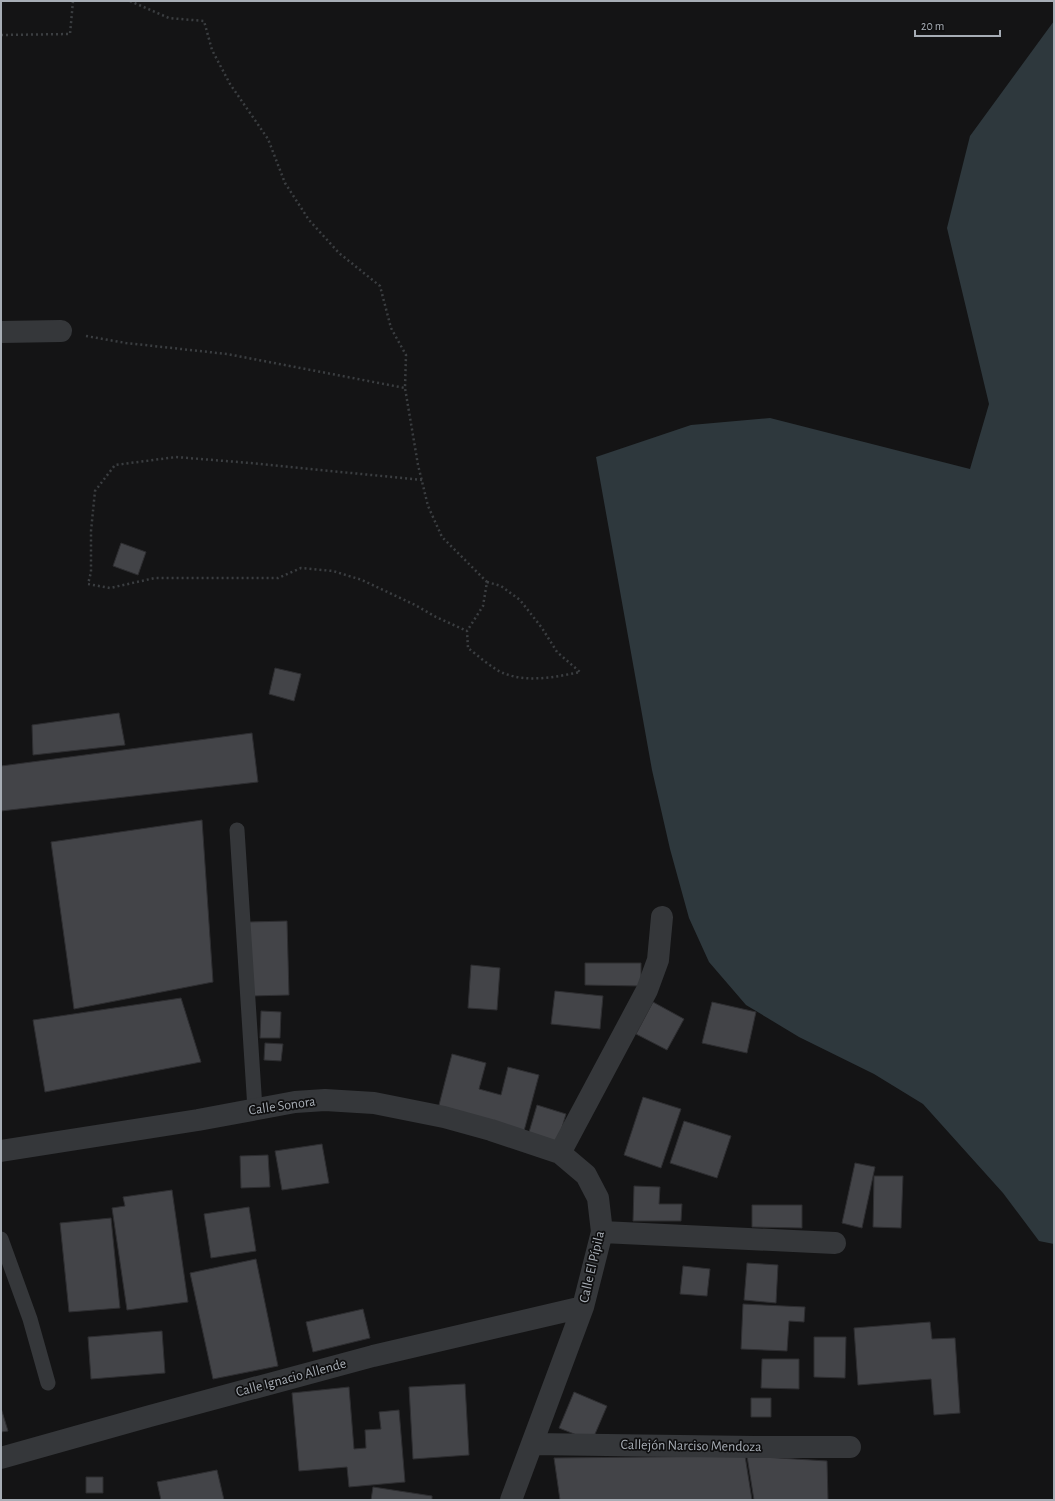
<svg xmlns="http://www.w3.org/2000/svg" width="1055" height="1501" viewBox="0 0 1055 1501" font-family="'Alegreya Sans',sans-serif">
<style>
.water{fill:#2e383d}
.building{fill:#434448;stroke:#2e2e31}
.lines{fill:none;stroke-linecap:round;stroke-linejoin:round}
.path{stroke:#3b3e41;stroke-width:2.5;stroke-dasharray:2 3;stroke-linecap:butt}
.service{stroke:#35373a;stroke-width:15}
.minor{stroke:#35373a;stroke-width:22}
.labels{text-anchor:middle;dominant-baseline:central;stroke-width:3.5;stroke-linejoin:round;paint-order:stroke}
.street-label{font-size:14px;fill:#a7adb5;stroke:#0f0f10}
</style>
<rect width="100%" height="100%" fill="#141415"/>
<path class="water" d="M1054,21V1244L1039,1241L1003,1193L923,1104L874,1074L799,1037L746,1005L709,962L689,918L670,849L652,770L596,457L691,425L770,418L970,469L989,404L947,228L970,136Z"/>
<path class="building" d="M121,543L146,552L138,575L113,566Z
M275,668L301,674L294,701L269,694Z
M119,713L125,745L33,755L32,725Z
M252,733L258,782L1,811V766Z
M202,820L213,982L74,1009L51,842Z
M287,921L289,995L251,996L249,922Z
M585,963H641V986L585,985Z
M471,965L500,968L497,1010L468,1008Z
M555,991L603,996L600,1029L551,1024Z
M181,998L201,1062L45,1092L33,1020Z
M653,1002L684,1019L667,1050L636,1034Z
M712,1002L756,1012L747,1053L702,1043Z
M261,1011L281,1012L280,1038H260Z
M265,1043L283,1044L281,1061L264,1060Z
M452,1054L486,1063L479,1089L501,1095L508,1067L539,1075L524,1131L438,1109Z
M643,1097L681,1109L661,1168L624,1155Z
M537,1105L566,1114L556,1147L527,1139Z
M684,1121L731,1136L717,1178L670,1163Z
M322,1144L329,1183L282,1190L275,1151Z
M268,1155L270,1187L241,1188L240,1156Z
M855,1163L875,1167L862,1228L842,1223Z
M874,1176H903L901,1228L873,1227Z
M634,1186L660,1187L659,1204H682L681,1221H633Z
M172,1190L188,1302L127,1310L112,1208L125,1206L123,1197Z
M752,1205H802V1228L752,1227Z
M249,1207L256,1251L211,1258L204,1214Z
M111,1218L120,1308L69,1312L60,1223Z
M256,1259L278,1366L213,1379L190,1273Z
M747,1263L778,1265L776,1303L744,1300Z
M683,1266L710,1269L707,1296L680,1294Z
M743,1304L805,1307L804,1322L789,1321L787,1351L741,1349Z
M363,1309L370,1338L313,1352L306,1322Z
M930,1322L932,1339L955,1338L960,1413L934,1415L931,1379L858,1385L854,1328Z
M162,1331L165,1373L91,1379L88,1337Z
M814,1337H846L845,1378L814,1377Z
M762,1359H799V1389L761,1388Z
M465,1384L469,1455L413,1459L409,1387Z
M349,1387L354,1449L366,1448L365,1430L381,1429L379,1412L399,1410L405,1482L349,1487L347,1467L299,1471L292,1393Z
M574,1392L607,1406L592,1441L559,1428Z
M751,1398H771V1417H751Z
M1,1408L8,1431L1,1432Z
M745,1456L752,1500H560L554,1458Z
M747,1456L827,1461L828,1500H754Z
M217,1470L224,1500H161L157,1482Z
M86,1477H103V1493H86Z
M373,1487L432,1496V1500H371Z"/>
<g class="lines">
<path class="path" d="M130,1L169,18L204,21L212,50L230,84L268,139L285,183L309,220L339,253L380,286L391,328L406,355L405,388L418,465L428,506L442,537L487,582L483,606L467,631L468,648C477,655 493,669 503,673C527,683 556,677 580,672
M1,35L70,34L73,1
M86,336L126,343L227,354L405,388
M422,480L250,463L176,457L115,465L95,491L91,531V572L88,584L110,588L155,578H278L301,568L333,571L362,580L415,605L436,617L467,631
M487,582L501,586L520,600L542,628L557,652L580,672"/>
<path class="service" d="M237,830L255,1109
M1,1239L30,1319L48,1383"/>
<path class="minor" d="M1,332L61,331
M1,1151L198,1120L295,1102L325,1100L374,1103L444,1117L491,1130L560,1153L586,1175L598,1198L602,1232L583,1307L511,1500
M560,1153L647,990L658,960L662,917
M602,1232L835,1243
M533,1444L754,1447H850
M1,1458L150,1416L373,1356L583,1307"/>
</g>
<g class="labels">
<g class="street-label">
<text transform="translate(282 1106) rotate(-8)">Calle Sonora</text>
<text transform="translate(592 1267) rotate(-77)">Calle El Pípila</text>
<text transform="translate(291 1378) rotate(-15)">Calle Ignacio Allende</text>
<text transform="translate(691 1446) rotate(1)">Callejón Narciso Mendoza</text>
</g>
</g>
<rect width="1055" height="1501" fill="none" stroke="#a7adb5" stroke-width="4"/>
<path d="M915 30v6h85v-6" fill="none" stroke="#a7adb5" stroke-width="2"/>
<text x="921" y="30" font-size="12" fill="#a7adb5" stroke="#0f0f10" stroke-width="3" paint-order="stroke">20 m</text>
</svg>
